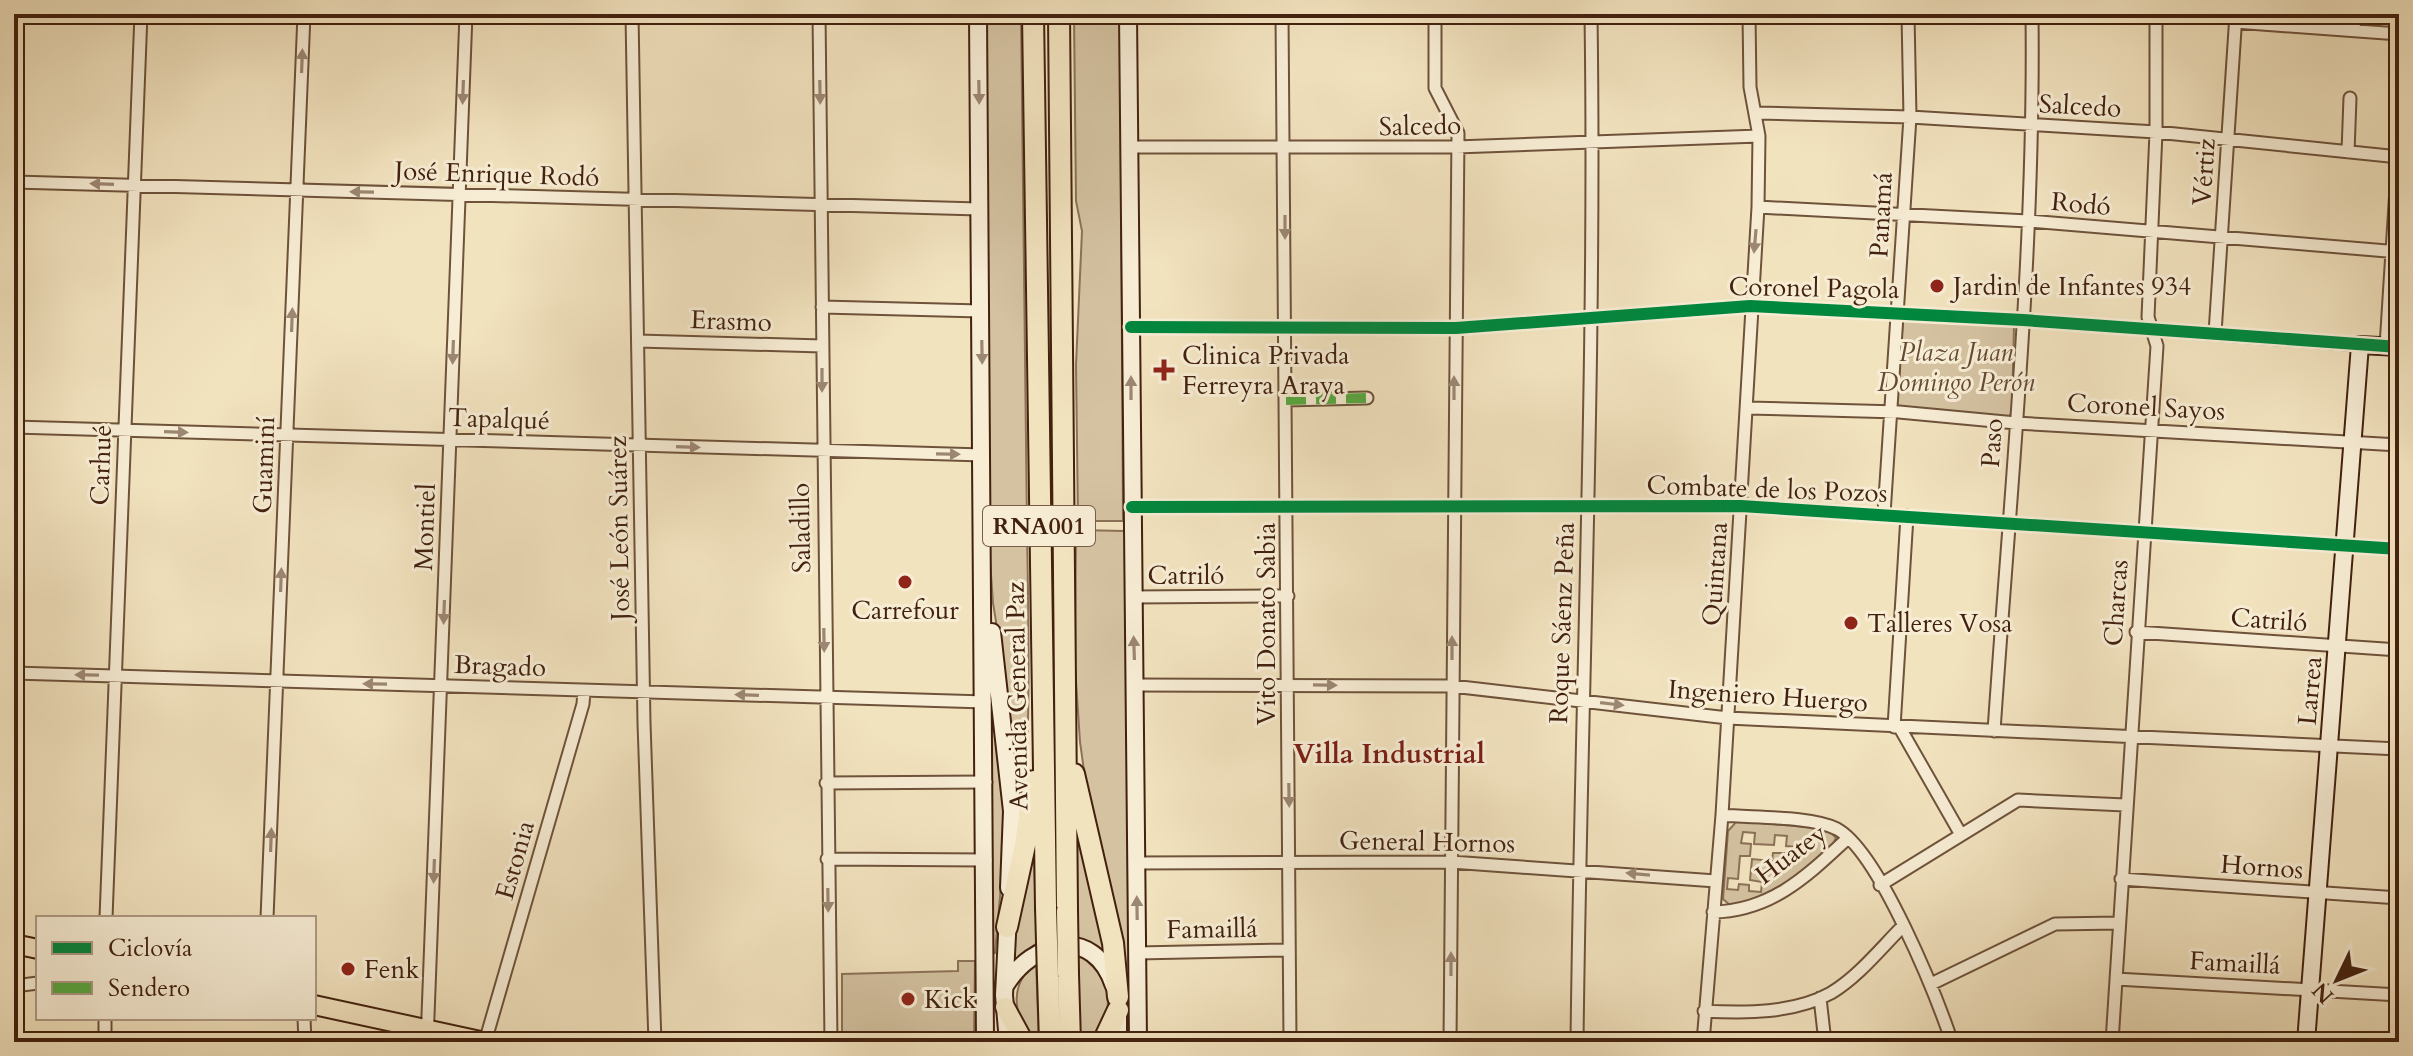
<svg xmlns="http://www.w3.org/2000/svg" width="2413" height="1056" viewBox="0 0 2413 1056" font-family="Cardo,serif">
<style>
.green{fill:#d4c2a1;stroke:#8b7258;stroke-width:2;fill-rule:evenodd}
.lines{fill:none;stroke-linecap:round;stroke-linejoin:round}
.street-casing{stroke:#6e523a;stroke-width:15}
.secondary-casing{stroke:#42210e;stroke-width:20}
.primary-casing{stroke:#42210e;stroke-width:22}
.highway-casing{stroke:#42210e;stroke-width:24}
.street{stroke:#f7edd5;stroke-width:11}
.secondary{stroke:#f7edd5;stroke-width:16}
.primary{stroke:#f2e3bf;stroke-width:18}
.highway{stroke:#f2e3bf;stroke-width:20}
.highway-bridge-casing{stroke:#42210e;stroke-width:24;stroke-linecap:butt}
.highway-bridge{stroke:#f2e3bf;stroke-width:20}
.quiet{stroke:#56aa41;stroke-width:10;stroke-dasharray:20 10;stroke-linecap:butt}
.cycleway-casing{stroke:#f7edd5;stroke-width:17}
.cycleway{stroke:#00873e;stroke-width:12}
.oneway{fill:#9c8772}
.poi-dot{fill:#8f2418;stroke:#f7edd5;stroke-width:3}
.labels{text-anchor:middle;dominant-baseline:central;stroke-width:6;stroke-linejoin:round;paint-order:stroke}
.shield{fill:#f7edd5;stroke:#785e4a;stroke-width:2}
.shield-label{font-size:24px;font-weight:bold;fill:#42210e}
.street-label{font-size:26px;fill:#42210e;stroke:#f7edd5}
.poi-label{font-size:26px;fill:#42210e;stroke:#f7edd5;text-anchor:start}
.park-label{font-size:26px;font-style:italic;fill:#664933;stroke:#f7edd5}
.neighbourhood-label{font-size:28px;font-weight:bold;fill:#7a1f14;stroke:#f7edd5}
</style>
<rect width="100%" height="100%" fill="#f2e3bf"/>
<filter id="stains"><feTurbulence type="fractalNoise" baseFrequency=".0025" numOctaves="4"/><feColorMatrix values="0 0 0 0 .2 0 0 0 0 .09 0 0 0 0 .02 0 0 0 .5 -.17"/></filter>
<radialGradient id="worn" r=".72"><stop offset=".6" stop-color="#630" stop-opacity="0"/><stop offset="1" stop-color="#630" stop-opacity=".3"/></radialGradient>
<path class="green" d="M985,14H1021L1027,526L989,525Z
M1074,14L1120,16L1123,521H1078L1076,365L1082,231L1076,201Z
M1903,319L2014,326L2012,412L2009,417L1897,408Z
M1076,530L1125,531L1132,1042H1122L1080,742L1075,666Z
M988,531H1027C1029,646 1032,759 1017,873L1004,672L993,603Z
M991,681L1006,829L995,953L992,954Z
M1076,820L1108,958L1076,938Z
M1737,821L1828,829L1836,838C1823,867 1761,899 1731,906L1723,899L1728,831ZM1743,832L1755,833L1754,844L1774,845L1775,835L1787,836L1786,846L1796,847L1795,862H1783L1784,853H1773L1772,861L1752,859L1750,880L1762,882L1761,892L1749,891V885L1739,884L1738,890L1727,889L1728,878L1738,879L1740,856H1750L1751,844L1741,843Z
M1033,831L1037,943L1015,960L1011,958Z
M1077,953C1114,980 1113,1000 1099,1042H1080Z
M958,961H975L974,1042H867L842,1036V974L958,971Z
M1036,962L1039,1042H1028C1015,1011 1008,986 1036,962Z"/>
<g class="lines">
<g class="street-casing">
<path id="street" d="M632,14L644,723L655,1042
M819,14L831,1042
M1282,14L1290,1042
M1435,14V88L1458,133L1450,1042
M2235,22L2399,34
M2354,30L2355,14
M1757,113L1910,117L2156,132L2399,157
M1129,147H1456L1759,136
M2348,152L2350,98
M14,182L979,209
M1758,207L2028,221L2399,252
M822,307L981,311
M1131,327L1456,328L1750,306L2023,320L2360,345
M2215,333L2236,14
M638,341L822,346
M2386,346L2398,157
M1286,400L1367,398
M1748,408L1899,412L2016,423L2399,445
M14,427L983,455
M1132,507L1741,506L2399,549
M1884,514L1910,117L1908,14
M1132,597L1288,596
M2136,632L2399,650
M14,673L985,702
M1135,685L1452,686L1728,718L2399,749
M1894,727L1907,516
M1900,728L1960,833
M1994,731C2010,492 2035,253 2032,14
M826,783L986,782
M1722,815C1752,818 1811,816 1837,829C1879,852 1936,995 1952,1042
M827,859L986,860
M1136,863L1451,862L1716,881
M2121,879L2399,898
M1880,885L2018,800L2125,805
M1713,912C1772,911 1808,875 1848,838
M106,918L141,14
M267,918L304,14
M1137,953L1288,950
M2116,979L2399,995
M1931,984L2055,924L2119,923
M14,986L38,983
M1820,998L1825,1042
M1704,1011C1745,1013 1793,1014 1831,993C1858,977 1881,948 1903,926
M105,1018V1042
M304,1018L305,1042
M427,1042L466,14
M485,1042L583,704L584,691
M1138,1042H1156
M1577,1042C1581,699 1596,357 1591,14
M1703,1042L1722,815L1758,207L1759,136L1750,87L1749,14
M2112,1042L2157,346L2148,317L2156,132V14"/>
</g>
<g class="secondary-casing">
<path id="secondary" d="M978,14L985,1042
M1128,14L1138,1042
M992,632L1012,811L1009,888
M1008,915L1004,995L1008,1042
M1005,986C1032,941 1094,924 1114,986
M1118,1012V1042
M2306,1042L2360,345L2399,347"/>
</g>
<g class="primary-casing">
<path id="primary" d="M14,944L38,949
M314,1005L485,1042
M1005,1007L1024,1042"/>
</g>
<g class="highway-casing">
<path id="highway" d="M1033,14L1046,907
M1059,14L1067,910
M1074,774L1113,943L1118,997
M1007,927L1025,845L1034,781
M1068,974L1070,1042
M1048,977L1050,1042
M1103,1042L1118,1010"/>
</g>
<use href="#street" class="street"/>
<use href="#secondary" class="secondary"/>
<use href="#primary" class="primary"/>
<use href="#highway" class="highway"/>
<g class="highway-bridge-casing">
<path id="highway-bridge" d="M1046,907L1048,977
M1067,910L1068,974"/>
</g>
<use href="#highway-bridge" class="highway-bridge"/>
<path class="quiet" d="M1286,400L1367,398"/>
<g class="cycleway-casing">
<path id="cycleway" d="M1131,327L1456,328L1750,306L2023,320L2399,347
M1132,507L1741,506L2399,549"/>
</g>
<use href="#cycleway" class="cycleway"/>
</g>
<defs><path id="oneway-solid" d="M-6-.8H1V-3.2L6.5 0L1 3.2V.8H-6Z" transform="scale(2)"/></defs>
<g class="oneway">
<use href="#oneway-solid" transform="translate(302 61) rotate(-88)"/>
<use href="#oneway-solid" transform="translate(463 92) rotate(92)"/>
<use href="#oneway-solid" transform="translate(820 92) rotate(89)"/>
<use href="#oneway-solid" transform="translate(979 92) rotate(89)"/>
<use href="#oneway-solid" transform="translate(102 184) rotate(-178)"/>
<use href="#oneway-solid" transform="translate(362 192) rotate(-179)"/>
<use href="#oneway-solid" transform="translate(1285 227) rotate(90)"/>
<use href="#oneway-solid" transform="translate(1755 241) rotate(95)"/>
<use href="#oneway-solid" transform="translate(292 320) rotate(-88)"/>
<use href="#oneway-solid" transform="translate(453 352) rotate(92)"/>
<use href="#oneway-solid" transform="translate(982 352) rotate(89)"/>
<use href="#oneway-solid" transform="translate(822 380) rotate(90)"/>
<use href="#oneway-solid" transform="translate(1131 388) rotate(-90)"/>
<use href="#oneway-solid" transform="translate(1454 388) rotate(-90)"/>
<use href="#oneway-solid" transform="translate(176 432) rotate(2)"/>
<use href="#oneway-solid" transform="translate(688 447) rotate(2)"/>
<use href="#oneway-solid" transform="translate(948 454) rotate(1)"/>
<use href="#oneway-solid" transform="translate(281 580) rotate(-88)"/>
<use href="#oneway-solid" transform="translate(444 612) rotate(92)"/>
<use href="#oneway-solid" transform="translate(824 640) rotate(89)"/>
<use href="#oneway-solid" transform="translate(1134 648) rotate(-92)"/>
<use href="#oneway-solid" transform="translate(1452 648) rotate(-90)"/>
<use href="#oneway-solid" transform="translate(87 675) rotate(-179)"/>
<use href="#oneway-solid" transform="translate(375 684) rotate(-179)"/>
<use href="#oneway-solid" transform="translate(1325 685) rotate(1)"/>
<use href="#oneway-solid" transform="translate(747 695) rotate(-178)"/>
<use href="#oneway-solid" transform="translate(1612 704) rotate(7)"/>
<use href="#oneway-solid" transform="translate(1289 795) rotate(89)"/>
<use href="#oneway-solid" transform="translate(271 840) rotate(-88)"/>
<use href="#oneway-solid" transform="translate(434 871) rotate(92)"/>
<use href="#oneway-solid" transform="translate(1638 874) rotate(-175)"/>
<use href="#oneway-solid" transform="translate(828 900) rotate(89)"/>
<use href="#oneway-solid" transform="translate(1137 908) rotate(-91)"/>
<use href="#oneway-solid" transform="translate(1451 964) rotate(-90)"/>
</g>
<g class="poi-dot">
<circle cx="1937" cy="286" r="8"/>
<path d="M1160 358h8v8h8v8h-8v8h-8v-8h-8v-8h8z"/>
<circle cx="905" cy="582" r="8"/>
<circle cx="1851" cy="623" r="8"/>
<circle cx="348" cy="969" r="8"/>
<circle cx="908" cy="999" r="8"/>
</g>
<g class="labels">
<rect class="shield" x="983" y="506" width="112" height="40" rx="6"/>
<g class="shield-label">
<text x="1039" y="526">RNA001</text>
</g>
<g class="street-label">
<text transform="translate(2080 106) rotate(3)">Salcedo</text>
<text transform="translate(1420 126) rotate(-1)">Salcedo</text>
<text transform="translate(2204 172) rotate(-86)">Vértiz</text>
<text transform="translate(497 174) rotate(2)">José Enrique Rodó</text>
<text transform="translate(2081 204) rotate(5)">Rodó</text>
<text transform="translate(1881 215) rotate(-87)">Panamá</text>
<text transform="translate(1814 288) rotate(1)">Coronel Pagola</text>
<text transform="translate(731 321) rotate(2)">Erasmo</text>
<text transform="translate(2146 407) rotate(3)">Coronel Sayos</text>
<text transform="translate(499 419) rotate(2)">Tapalqué</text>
<text transform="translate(1992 443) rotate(-86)">Paso</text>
<text transform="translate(101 465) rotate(-88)">Carhué</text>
<text transform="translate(264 465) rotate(-88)">Guaminí</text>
<text transform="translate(1767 489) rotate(2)">Combate de los Pozos</text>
<text transform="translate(425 527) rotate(-88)">Montiel</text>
<text transform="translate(619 528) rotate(-91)">José León Suárez</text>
<text transform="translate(801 528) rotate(-91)">Saladillo</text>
<text transform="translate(1715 574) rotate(-86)">Quintana</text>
<text x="1186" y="575">Catriló</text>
<text transform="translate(2116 603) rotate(-86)">Charcas</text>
<text transform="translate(2269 620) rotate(4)">Catriló</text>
<text transform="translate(1562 623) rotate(-88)">Roque Sáenz Peña</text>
<text transform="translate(1266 624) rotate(-90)">Vito Donato Sabia</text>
<text transform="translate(500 666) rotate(2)">Bragado</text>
<text transform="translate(2310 691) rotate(-85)">Larrea</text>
<text transform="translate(1017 696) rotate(-91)">Avenida General Paz</text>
<text transform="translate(1768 696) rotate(4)">Ingeniero Huergo</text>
<text transform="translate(1427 842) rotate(1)">General Hornos</text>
<text transform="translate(1791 854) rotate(-37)">Huatey</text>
<text transform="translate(515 860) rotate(-74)">Estonia</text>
<text transform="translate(2262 867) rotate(4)">Hornos</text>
<text transform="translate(1212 929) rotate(-1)">Famaillá</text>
<text transform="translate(2235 963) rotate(3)">Famaillá</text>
</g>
<g class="poi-label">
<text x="1953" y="286">Jardin de Infantes 934</text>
<text x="1182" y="355">Clinica Privada<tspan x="1182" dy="30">Ferreyra Araya</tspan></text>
<text x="905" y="610" text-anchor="middle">Carrefour</text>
<text x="1867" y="623">Talleres Vosa</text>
<text x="364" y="969">Fenk</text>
<text x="924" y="999">Kick</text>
</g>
<g class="park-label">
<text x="1956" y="352">Plaza Juan<tspan x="1956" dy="30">Domingo Perón</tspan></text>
</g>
<g class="neighbourhood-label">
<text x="1389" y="754">Villa Industrial</text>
</g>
</g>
<rect width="2413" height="1056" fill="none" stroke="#f2e3bf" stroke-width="48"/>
<rect x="16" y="16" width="2381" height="1024" fill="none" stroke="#42210e" stroke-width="4"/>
<rect x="24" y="24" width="2365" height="1008" fill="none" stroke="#42210e" stroke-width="2"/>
<rect x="36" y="916" width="280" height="104" fill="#f7edd5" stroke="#af9b85" stroke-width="2"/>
<rect x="52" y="942" width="40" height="12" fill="#00873e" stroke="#af9b85" stroke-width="2"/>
<text x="108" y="956" font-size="24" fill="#42210e">Ciclovía</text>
<rect x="52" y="982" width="40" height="12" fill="#56aa41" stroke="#af9b85" stroke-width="2"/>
<text x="108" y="996" font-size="24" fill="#42210e">Sendero</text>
<g transform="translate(2337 980) rotate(227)" stroke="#f7edd5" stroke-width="6" paint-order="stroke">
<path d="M0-6L14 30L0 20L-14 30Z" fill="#42210e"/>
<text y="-12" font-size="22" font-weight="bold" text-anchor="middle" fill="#42210e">N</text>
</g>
<rect width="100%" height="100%" filter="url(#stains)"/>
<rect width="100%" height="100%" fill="url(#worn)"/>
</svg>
